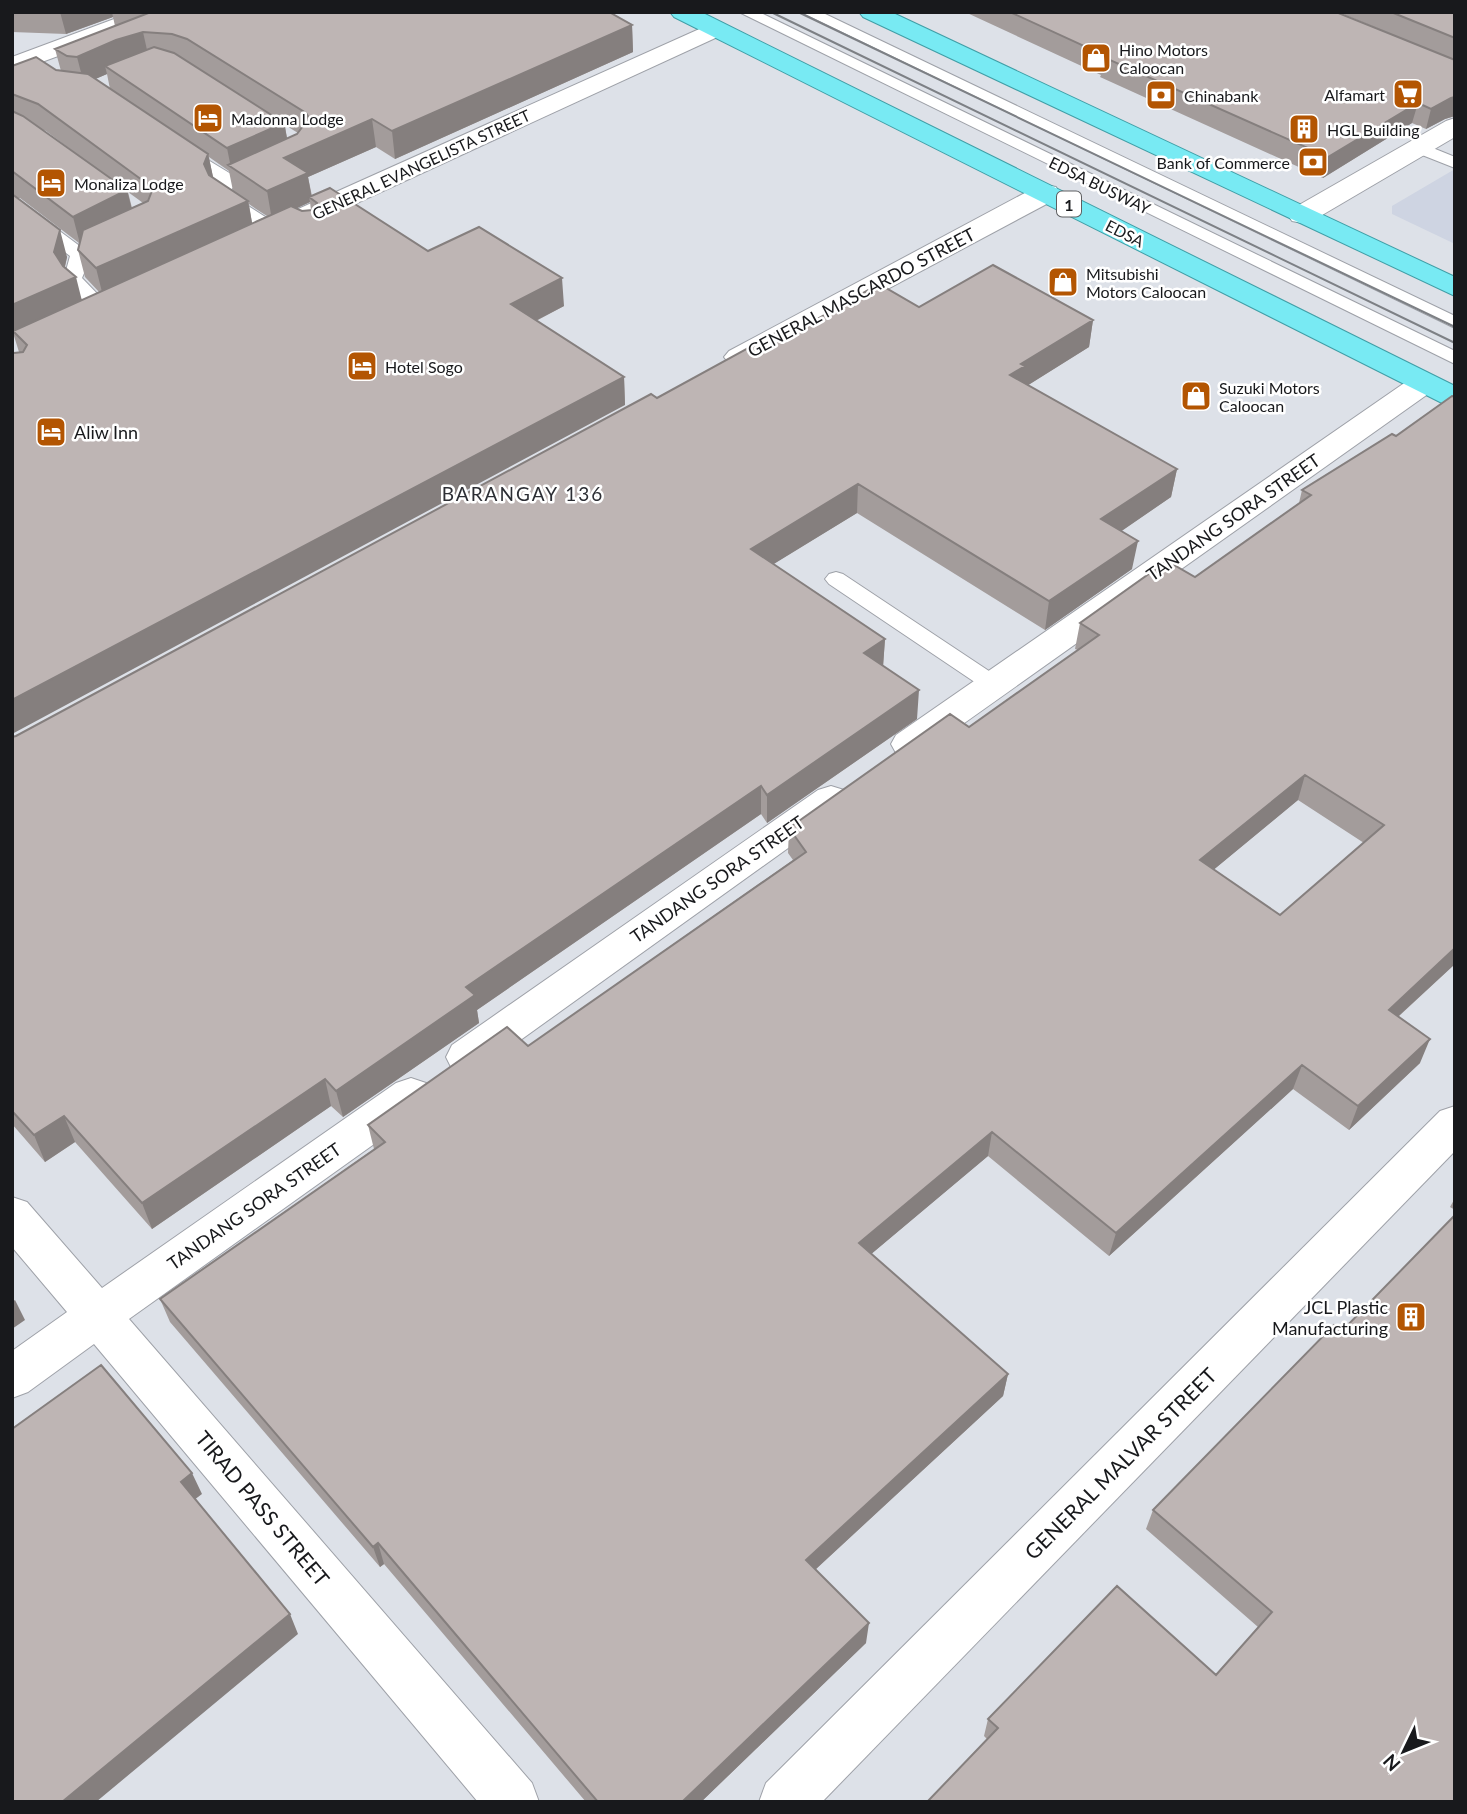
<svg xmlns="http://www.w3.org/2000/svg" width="1467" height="1814" viewBox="0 0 1467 1814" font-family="Lato,sans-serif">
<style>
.built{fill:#ced4e2}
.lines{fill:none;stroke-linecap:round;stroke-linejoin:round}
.service-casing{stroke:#9ea1a8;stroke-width:2}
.minor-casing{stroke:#9ea1a8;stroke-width:2}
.tertiary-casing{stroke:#9ea1a8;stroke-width:2}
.trunk-casing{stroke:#409ea6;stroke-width:2}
.service{fill:#fff;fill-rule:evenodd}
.minor{fill:#fff;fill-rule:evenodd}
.tertiary{fill:#fff;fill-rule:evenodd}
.trunk{fill:#78eaf3;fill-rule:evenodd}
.tram{stroke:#7d8085;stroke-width:2}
.wall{fill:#a39c9b;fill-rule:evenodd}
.shaded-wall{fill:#857f7e}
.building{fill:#beb5b4;stroke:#857f7e;stroke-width:2;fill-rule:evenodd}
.labels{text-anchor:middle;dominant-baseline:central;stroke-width:5;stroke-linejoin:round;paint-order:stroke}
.far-poi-label{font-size:16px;fill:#18191c;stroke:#fff;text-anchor:start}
.far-street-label{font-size:16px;fill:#18191c;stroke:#fff}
.shield{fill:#fff;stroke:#5d5e60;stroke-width:2}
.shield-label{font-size:16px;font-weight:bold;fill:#18191c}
.street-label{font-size:18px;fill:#18191c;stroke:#fff}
.poi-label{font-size:18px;fill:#18191c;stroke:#fff;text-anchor:start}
.neighbourhood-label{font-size:19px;letter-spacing:2px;fill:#2c2e34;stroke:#fff}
.near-street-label{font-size:21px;fill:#18191c;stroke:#fff}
</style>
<rect width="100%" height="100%" fill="#dde1e8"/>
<path class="built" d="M1455,169V244L1392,214V206Z"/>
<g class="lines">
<g class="service-casing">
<path id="service" d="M739,12H759L1455,351V364Z
M801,12H821L1455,316V328Z
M1418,142L1455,157V168L1412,151L1410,147L1412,143Z
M185,146L231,174L236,184L230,191L231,195L281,227L284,231L281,235H269L217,201L212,190L217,180L179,155L177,151L179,147Z
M12,199L18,200L85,250L89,261L82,278L109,306L112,310L109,314H97L73,292L64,278L70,256L12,212Z
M836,572L843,574L1001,679L1004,684L1001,689L993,692L985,689L829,584L825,579L829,574Z"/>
</g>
<g class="minor-casing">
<path id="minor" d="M133,12H168L164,17L12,73V57Z
M715,22L724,24L727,29L724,34L307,226L297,228L287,226L283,220L287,214Z
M1455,118V137L1312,221L1302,223L1292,221L1288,215L1292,209L1446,121Z
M1046,185L1056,187L1059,193L1056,199L749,363L739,366L729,363L724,357L729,351L1036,187Z
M1424,374L1435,377L1439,383L1435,389L922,753L909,757L896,753L891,744L896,735L1413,377Z
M831,786L844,790L849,799L844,808L480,1069L466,1073L452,1069L446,1057L452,1045L818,790Z
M411,1078L426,1083L432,1095L426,1107L129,1319L532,1783L539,1802H478L94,1344L28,1392L12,1398V1351L67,1312L12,1247V1197L27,1202L102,1288L396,1083Z"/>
</g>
<g class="tertiary-casing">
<path id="tertiary" d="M1455,1106V1151L822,1802H759L766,1783L1440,1111Z"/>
</g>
<g class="trunk-casing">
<path id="trunk" d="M670,12H701L1455,386V407L1444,404L674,17Z
M859,12H891L1455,277V296L863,17Z"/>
</g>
<use href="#service" class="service"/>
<use href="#minor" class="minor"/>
<use href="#tertiary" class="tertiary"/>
<use href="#trunk" class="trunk"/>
<path class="tram" d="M771,12L1455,343
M798,12L1455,327"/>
</g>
<path class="wall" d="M12,12H609L632,25L633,52L395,159L376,147L308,177L312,196L428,251L564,306L536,321L624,377L625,405L14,353L19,352L14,336L12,337V66L61,71L55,49L115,26L113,17L66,34L12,32ZM107,74L110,89L95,79ZM285,125L298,133L297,134L287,139ZM41,129L46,131L90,164ZM209,157L229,171L233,191L213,178ZM128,192L139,200L143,203L132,208ZM17,198H20L79,243L78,250L85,277L99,292L82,300L65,267L67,257ZM310,202L311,210L302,211L297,208ZM249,204L256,209L267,216L252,223Z
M965,12H1336L1401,38L1338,12H1455V116L1445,119L1426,129L1412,123L1323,178L1100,77L1101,75Z
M919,307L1093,320L1089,347L1028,385L1177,469L1171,497L1121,531L1132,569L1045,630L857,513L773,564L885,639L883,666L917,719L767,823L761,814L477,1010L479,1023L343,1117L331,1106L152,1229L75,1142L45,1162L12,1124V737L16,736L657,398L789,335Z
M1455,397V964L1398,1017L1420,1063L1349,1130L1293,1089L1109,1256L988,1156L871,1254L1008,1374L1003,1396L815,1570L866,1643L701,1802H586L384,1564L380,1567L170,1322L160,1299L374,1149L368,1125L528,1046L793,860L788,853L789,828L969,727L1078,650L1075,649L1080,623L1195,577L1299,503L1302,490L1396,436ZM1298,800L1364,843L1280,915L1213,870Z
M1455,1198V1210L1450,1207Z
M1334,1325L1455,1802L987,1739L984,1736L988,1719L1216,1675L1258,1627L1146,1529L1153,1510Z"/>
<path class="shaded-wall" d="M60,12H112L113,17L66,34Z
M632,25L633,52L395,159L392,131Z
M143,32L149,59L105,66L107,74L84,84L77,57L116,40Z
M1455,97V116L1445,119L1426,129L1431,109L1451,98Z
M1418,103L1412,123L1323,178L1328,157Z
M372,119L376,147L308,177L312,199L309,197L310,202L272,220L267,191L284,158Z
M284,123L289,148L231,168L227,148Z
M208,154L214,181L210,191L204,164Z
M127,190L134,218L80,244L73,217Z
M248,201L253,228L103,296L96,268Z
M60,230L67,257L62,279L54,252Z
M76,277L83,305L13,331L14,336L12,337V305Z
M562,278L564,306L514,332L511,304Z
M1093,320L1089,347L1022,389L1010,375L1021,364Z
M624,377L625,405L12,734V700Z
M1177,469L1171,497L1097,548L1101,519Z
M858,484L857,513L751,578V549Z
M1138,541L1132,569L1045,630L1049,601Z
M885,639L883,667L864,653Z
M919,690L917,719L767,823V795Z
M1305,775L1298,800L1194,886L1200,860Z
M761,786V814L477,1010L479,1023L343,1117L336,1091L466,987Z
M1455,948V964L1379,1034L1389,1010Z
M1430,1039L1420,1063L1349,1130L1358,1106Z
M1302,1065L1293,1089L1109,1256L1116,1233Z
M325,1079L331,1106L152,1229L142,1203Z
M64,1116L75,1142L45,1162L34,1135Z
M992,1132L988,1156L857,1266L859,1243Z
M15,1300L25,1320L12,1329V1302Z
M1008,1374L1003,1396L804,1580L806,1560Z
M192,1473L202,1494L190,1503L181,1482Z
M378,1543L384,1564L380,1567L373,1547Z
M290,1614L298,1634L96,1802H62Z
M869,1623L866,1643L701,1802H682Z"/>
<path class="building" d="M151,12H609L632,25L392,131L372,119L284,158L308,173L267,191L228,165L297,134L309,118L306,113L187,39L172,34L143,32L116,40L77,57L67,56L55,49Z
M1010,12H1336L1455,60V97L1451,98L1431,109L1418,103L1328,157L1103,57L1106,56Z
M1391,12H1455V38Z
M154,47L174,53L284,123L227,148L105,66Z
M36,57L56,70L88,74L208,154L204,164L209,175L248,201L96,268L78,250L83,230L148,201L153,188L38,104L12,94V66Z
M12,111L23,116L127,190L73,217L12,171Z
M330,188L428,251L479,227L562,278L511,304L624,377L12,700V352L14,353L23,352L27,345L13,331L291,206L302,211L312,210L317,203L309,197Z
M12,194L60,230L54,252L63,266L76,277L12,305Z
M993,265L1093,320L1021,364L1025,366L1010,375L1177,469L1101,519L1138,541L1049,601L858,484L751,549L885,639L864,653L919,690L767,795L761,786L466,987L475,995L336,1091L325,1079L142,1203L64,1116L34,1135L12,1111V737L16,736L651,394L657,398L781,330L789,335L879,284L919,307Z
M1452,396L1455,397V948L1389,1010L1430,1039L1358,1106L1302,1065L1116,1233L992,1132L859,1243L1008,1374L806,1560L869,1623L682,1802H598L378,1543L373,1547L160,1299L385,1142L368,1125L507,1027L528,1046L806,852L789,828L950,714L969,727L1099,635L1080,623L1167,561L1195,577L1311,495L1302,490L1392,434L1396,436ZM1305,775L1384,825L1280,915L1200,860Z
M1455,1215V1802H927L998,1728L988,1719L1117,1586L1216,1675L1272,1612L1153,1510L1334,1325L1342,1331Z
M101,1365L192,1473L181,1482L290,1614L62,1802H12V1429Z"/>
<defs>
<g id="shop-square" transform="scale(1.575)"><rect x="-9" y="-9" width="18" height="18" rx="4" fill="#b35502" stroke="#fff"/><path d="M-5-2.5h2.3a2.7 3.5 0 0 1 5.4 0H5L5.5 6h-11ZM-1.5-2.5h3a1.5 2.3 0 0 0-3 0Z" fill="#fff"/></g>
<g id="supermarket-square" transform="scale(1.575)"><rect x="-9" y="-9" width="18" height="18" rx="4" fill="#b35502" stroke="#fff"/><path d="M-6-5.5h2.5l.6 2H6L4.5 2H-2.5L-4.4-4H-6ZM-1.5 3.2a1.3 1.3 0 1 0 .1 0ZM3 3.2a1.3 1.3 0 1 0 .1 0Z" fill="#fff"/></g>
<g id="bank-square" transform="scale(1.575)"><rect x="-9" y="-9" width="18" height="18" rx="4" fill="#b35502" stroke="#fff"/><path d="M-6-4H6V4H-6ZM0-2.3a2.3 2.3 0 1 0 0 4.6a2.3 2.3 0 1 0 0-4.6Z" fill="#fff"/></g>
<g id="hotel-square" transform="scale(1.575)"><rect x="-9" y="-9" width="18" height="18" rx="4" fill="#b35502" stroke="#fff"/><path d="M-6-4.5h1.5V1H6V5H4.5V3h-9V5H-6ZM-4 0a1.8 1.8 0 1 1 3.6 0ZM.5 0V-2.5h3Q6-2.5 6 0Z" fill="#fff"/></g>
<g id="building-square" transform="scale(1.575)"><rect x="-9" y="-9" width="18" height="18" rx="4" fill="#b35502" stroke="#fff"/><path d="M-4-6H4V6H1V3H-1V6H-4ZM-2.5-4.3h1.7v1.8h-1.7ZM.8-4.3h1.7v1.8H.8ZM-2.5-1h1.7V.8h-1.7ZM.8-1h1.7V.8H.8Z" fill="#fff"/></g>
</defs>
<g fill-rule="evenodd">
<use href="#shop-square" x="1096" y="58"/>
<use href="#supermarket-square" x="1408" y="94"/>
<use href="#bank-square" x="1161" y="95"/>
<use href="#hotel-square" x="208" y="118"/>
<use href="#building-square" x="1304" y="129"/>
<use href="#bank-square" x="1313" y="162"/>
<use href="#hotel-square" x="51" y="183"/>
<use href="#shop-square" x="1063" y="282"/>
<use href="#hotel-square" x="362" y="366"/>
<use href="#shop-square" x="1196" y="396"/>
<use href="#hotel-square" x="51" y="432"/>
<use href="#building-square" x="1411" y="1317"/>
</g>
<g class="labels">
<g class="far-poi-label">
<text x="1119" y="49">Hino Motors<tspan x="1119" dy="18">Caloocan</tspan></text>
<text x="1385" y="94" text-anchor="end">Alfamart</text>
<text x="1184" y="95">Chinabank</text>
<text x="231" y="118">Madonna Lodge</text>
<text x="1327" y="129">HGL Building</text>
<text x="1290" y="162" text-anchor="end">Bank of Commerce</text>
<text x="74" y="183">Monaliza Lodge</text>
<text x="1086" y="273">Mitsubishi<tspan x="1086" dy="18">Motors Caloocan</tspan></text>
<text x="385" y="366">Hotel Sogo</text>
<text x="1219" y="387">Suzuki Motors<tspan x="1219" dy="18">Caloocan</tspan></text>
</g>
<g class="far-street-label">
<text transform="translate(421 164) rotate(-25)">GENERAL EVANGELISTA STREET</text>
<text transform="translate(1100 185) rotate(26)">EDSA BUSWAY</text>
<text transform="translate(1125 233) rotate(27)">EDSA</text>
</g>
<rect class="shield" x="1057" y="191.5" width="24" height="25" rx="5"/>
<g class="shield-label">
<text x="1069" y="204">1</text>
</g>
<g class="street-label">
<text transform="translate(861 292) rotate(-28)">GENERAL MASCARDO STREET</text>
<text transform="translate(1233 517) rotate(-35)">TANDANG SORA STREET</text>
<text transform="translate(717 879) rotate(-35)">TANDANG SORA STREET</text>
<text transform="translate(254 1206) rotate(-35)">TANDANG SORA STREET</text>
</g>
<g class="poi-label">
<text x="74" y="432">Aliw Inn</text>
<text x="1388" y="1307" text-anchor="end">JCL Plastic<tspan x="1388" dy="21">Manufacturing</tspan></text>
</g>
<g class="neighbourhood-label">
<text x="523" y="493">BARANGAY 136</text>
</g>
<g class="near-street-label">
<text transform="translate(1120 1463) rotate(-45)">GENERAL MALVAR STREET</text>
<text transform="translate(263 1508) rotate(50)">TIRAD PASS STREET</text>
</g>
</g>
<rect width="1467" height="1814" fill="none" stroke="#18191c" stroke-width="28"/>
<g transform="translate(1404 1751) rotate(227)" stroke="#ffffff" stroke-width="5" paint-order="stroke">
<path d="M0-5L12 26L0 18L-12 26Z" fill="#18191c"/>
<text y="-10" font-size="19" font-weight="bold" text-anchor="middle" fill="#18191c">N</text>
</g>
</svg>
